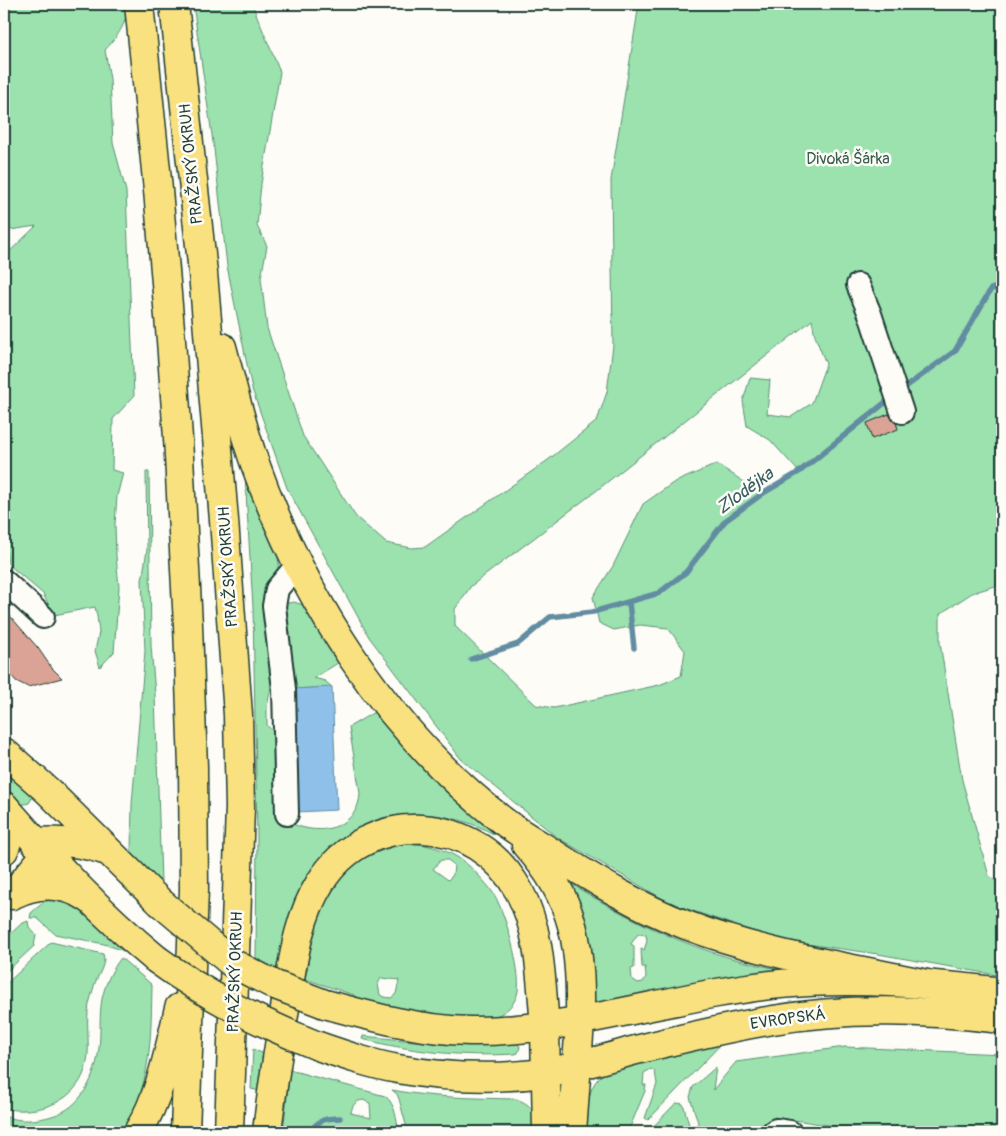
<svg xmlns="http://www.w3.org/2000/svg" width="1006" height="1136" viewBox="0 0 1006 1136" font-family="Pangolin,sans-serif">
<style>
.green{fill:#9be2af;stroke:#5d9072;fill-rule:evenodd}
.water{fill:#8ec0ea;stroke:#628ca1}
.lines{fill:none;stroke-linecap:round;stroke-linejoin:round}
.stream{stroke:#628ca1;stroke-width:5.5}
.building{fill:#dba395;stroke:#1f3d34}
.minor-casing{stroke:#1f3d34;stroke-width:26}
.major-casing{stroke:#1f3d34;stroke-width:31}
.highway-casing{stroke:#1f3d34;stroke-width:31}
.minor{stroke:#fdfcf7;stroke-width:22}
.major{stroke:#fae180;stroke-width:28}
.highway{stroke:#fae180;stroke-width:28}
.major-bridge-casing{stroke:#1f3d34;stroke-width:31;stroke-linecap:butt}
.major-bridge{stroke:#fae180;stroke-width:28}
.labels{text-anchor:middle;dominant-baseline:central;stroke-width:5;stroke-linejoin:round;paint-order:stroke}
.park-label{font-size:16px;fill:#385e4d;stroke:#fdfcf7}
.street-label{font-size:16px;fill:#1f3d34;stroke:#fdfcf7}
.water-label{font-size:18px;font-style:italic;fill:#3b5e62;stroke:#fdfcf7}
</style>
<rect width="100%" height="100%" fill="#fdfcf7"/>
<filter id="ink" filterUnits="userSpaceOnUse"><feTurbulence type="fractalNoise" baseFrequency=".02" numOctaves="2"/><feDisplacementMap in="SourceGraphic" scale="10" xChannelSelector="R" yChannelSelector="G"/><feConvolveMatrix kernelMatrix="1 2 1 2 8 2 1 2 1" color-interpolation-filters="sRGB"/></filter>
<g filter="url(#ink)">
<path class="green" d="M4,4H126C129,22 117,37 105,50L110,79L113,143L126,191L134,396L113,419L112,470L123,473L117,496L115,524L116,556L119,587L114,652L100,667L95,651L99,632L97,616L95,607L54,615L43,594L8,564L6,547L4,546V257L36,226L4,231Z
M193,4H252L280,72L261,184L257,226L267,246L261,278L267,328L303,436L356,517L386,543L412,548L425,547L548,460L597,421L607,392L613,345L611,180L639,4H1002V584L972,593L940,614V643L962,780L989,876L1002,885V976L878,954L778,940L670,903L558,838L461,759L369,637L287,488L252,389L227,266L214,149ZM812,320L815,336L826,364L812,403L791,417L767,414L770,380L750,378L743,401L747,426L770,440L799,472L762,494L717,464L673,483L643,504L613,566L593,597L599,623L614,630L640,625L668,628L685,651L681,676L659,685L554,708L536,705L455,626V609L471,586L596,491ZM893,412L898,429L872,438L867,423Z
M244,459L276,543L279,565L269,585L275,667L267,707V725L277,736L290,823C295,825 300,827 305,828C331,834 359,822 360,793L349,727L376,711C409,758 452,797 497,832L495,835C475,823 453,817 430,815C367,809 321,842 296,900C286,921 284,948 280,971L256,958L257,836L253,607Z
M146,472H149L151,646L155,694L161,882L131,852L132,804L145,651L142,580L147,550Z
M294,602L306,606L341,661L314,678L325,681L332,687L292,689L282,609L288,603Z
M4,766L32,793L31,800L29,803L20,805L4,789Z
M408,843C436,845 459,853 478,875C484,881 491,889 495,896C506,916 521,969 518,991C516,1003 507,1012 496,1016C486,1020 473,1018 462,1018C425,1015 390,1008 353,1001L354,995L305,979C312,939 320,892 354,865C370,853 389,848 408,843ZM441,860H448L454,865L453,875L448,880L433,869ZM381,978L399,980L396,994L391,998L384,997L380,995L378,984Z
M568,882C638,925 702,956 784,970V972L595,1006L592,1003ZM639,934L646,935L647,941L644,950L641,949L642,967H645L646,977L643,982L638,983L632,979L631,969L634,968V946L631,944L637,935Z
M54,900L75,906L85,912L127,952L104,944L55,934L37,918H30L31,913L45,901Z
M28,921L29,927L36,935L34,946L4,974V940L21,924Z
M51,942L103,954C107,964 97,976 94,986C92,992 91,998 89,1004C86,1021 89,1038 88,1054C85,1098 45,1115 7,1109L4,1108V986Z
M121,958L152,985C151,1028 152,1078 130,1117C128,1122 123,1127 119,1132H4V1116C21,1122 35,1121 52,1116C82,1108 96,1076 99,1048C101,1032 99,1015 102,999C105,984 112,969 121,958Z
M363,1036L424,1042H517L520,1047L518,1053L515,1054C463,1057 413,1052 362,1039Z
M724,1041L648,1120L645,1118L657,1084L655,1072L651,1069L644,1073L643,1085H646L645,1091L628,1132H587C589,1107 584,1083 610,1070Z
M845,1047L1002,1054V1132H875L774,1117L778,1119L770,1122L754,1132H701L690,1097L693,1087L716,1067L713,1090L736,1062Z
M253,1049L266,1055L260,1091L251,1089Z
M290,1070L385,1096C396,1104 396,1120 399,1132H283ZM363,1100L370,1103L371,1118L351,1113C352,1106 355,1101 363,1100Z
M392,1090C433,1098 474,1098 516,1099C534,1105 536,1114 539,1132H408L399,1099L397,1094Z
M677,1103L683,1104L684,1107L691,1132H648L674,1105Z"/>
<path class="water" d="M332,687L337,810L297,812L292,689Z"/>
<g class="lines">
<path class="stream" d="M900,391L955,351L991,289L1002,286
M629,602L634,648
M471,659L518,644L550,617L593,612L659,593L686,572L725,521L762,494L799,472L892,397
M310,1132C318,1120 325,1118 340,1118"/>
</g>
<path class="building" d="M889,414L893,421L896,423L898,429L872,439L867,423Z
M4,609L38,648L51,667L62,678L28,687L16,681L4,667Z"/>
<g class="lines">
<g class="minor-casing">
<path id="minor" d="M858,285L870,314L902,412
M4,581L43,617
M287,814L284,689L274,606L277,589L298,564
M773,1132L776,1130L790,1132"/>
</g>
<g class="major-casing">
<path id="major" d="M4,752L48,791L160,902
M4,806C51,860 100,913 156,959
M35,842C61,840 83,842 107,851
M325,1004C372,1017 421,1030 470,1031C576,1032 675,994 780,984C853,977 929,983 1002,992
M545,1027L547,1132
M318,1046C344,1055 370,1064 398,1069C446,1078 496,1079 544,1073C574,1068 603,1059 632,1051C679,1039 725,1028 773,1020C849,1007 925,1010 1002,1019
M572,1132L580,1022"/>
</g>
<g class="highway-casing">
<path id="highway" d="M139,4L158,190L171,340L178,438L188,625L193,767L194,889L185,1132
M174,4L203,273L224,520L238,715L240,807L229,1132
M222,347C232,385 241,424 254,461C303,599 386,730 503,821C519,833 537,843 554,854C596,881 639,907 686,925C764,955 849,967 931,985
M4,807C11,821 10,836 4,850
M526,845C577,900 581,950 580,1022
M14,894C40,881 66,883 90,899
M12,895L46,854
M138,1132C161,1095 169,1050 179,1008
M267,1132C272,1088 279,1045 286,1002C293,961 298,918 320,883C368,806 477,813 519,891C541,931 541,982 545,1027"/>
</g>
<use href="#minor" class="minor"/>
<use href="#major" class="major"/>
<use href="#highway" class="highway"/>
<g class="major-bridge-casing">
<path id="major-bridge" d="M160,902L232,963L275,985L325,1004
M156,959C208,997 259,1022 318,1046"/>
</g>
<use href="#major-bridge" class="major-bridge"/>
</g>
</g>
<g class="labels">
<g class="park-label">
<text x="848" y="159">Divoká Šárka</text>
</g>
<g class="street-label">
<text transform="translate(191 164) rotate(-96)">PRAŽSKÝ OKRUH</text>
<text transform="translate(228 567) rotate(-94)">PRAŽSKÝ OKRUH</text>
<text transform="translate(235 972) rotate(-88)">PRAŽSKÝ OKRUH</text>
<text transform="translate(788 1019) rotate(-8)">EVROPSKÁ</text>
</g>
<g class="water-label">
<text transform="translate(745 491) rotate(-36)">Zlodějka</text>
</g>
</g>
<rect width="1006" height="1136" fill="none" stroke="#fdfcf7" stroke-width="20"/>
<rect x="10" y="10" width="986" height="1116" fill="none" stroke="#1f3d34" stroke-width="2" filter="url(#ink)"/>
</svg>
